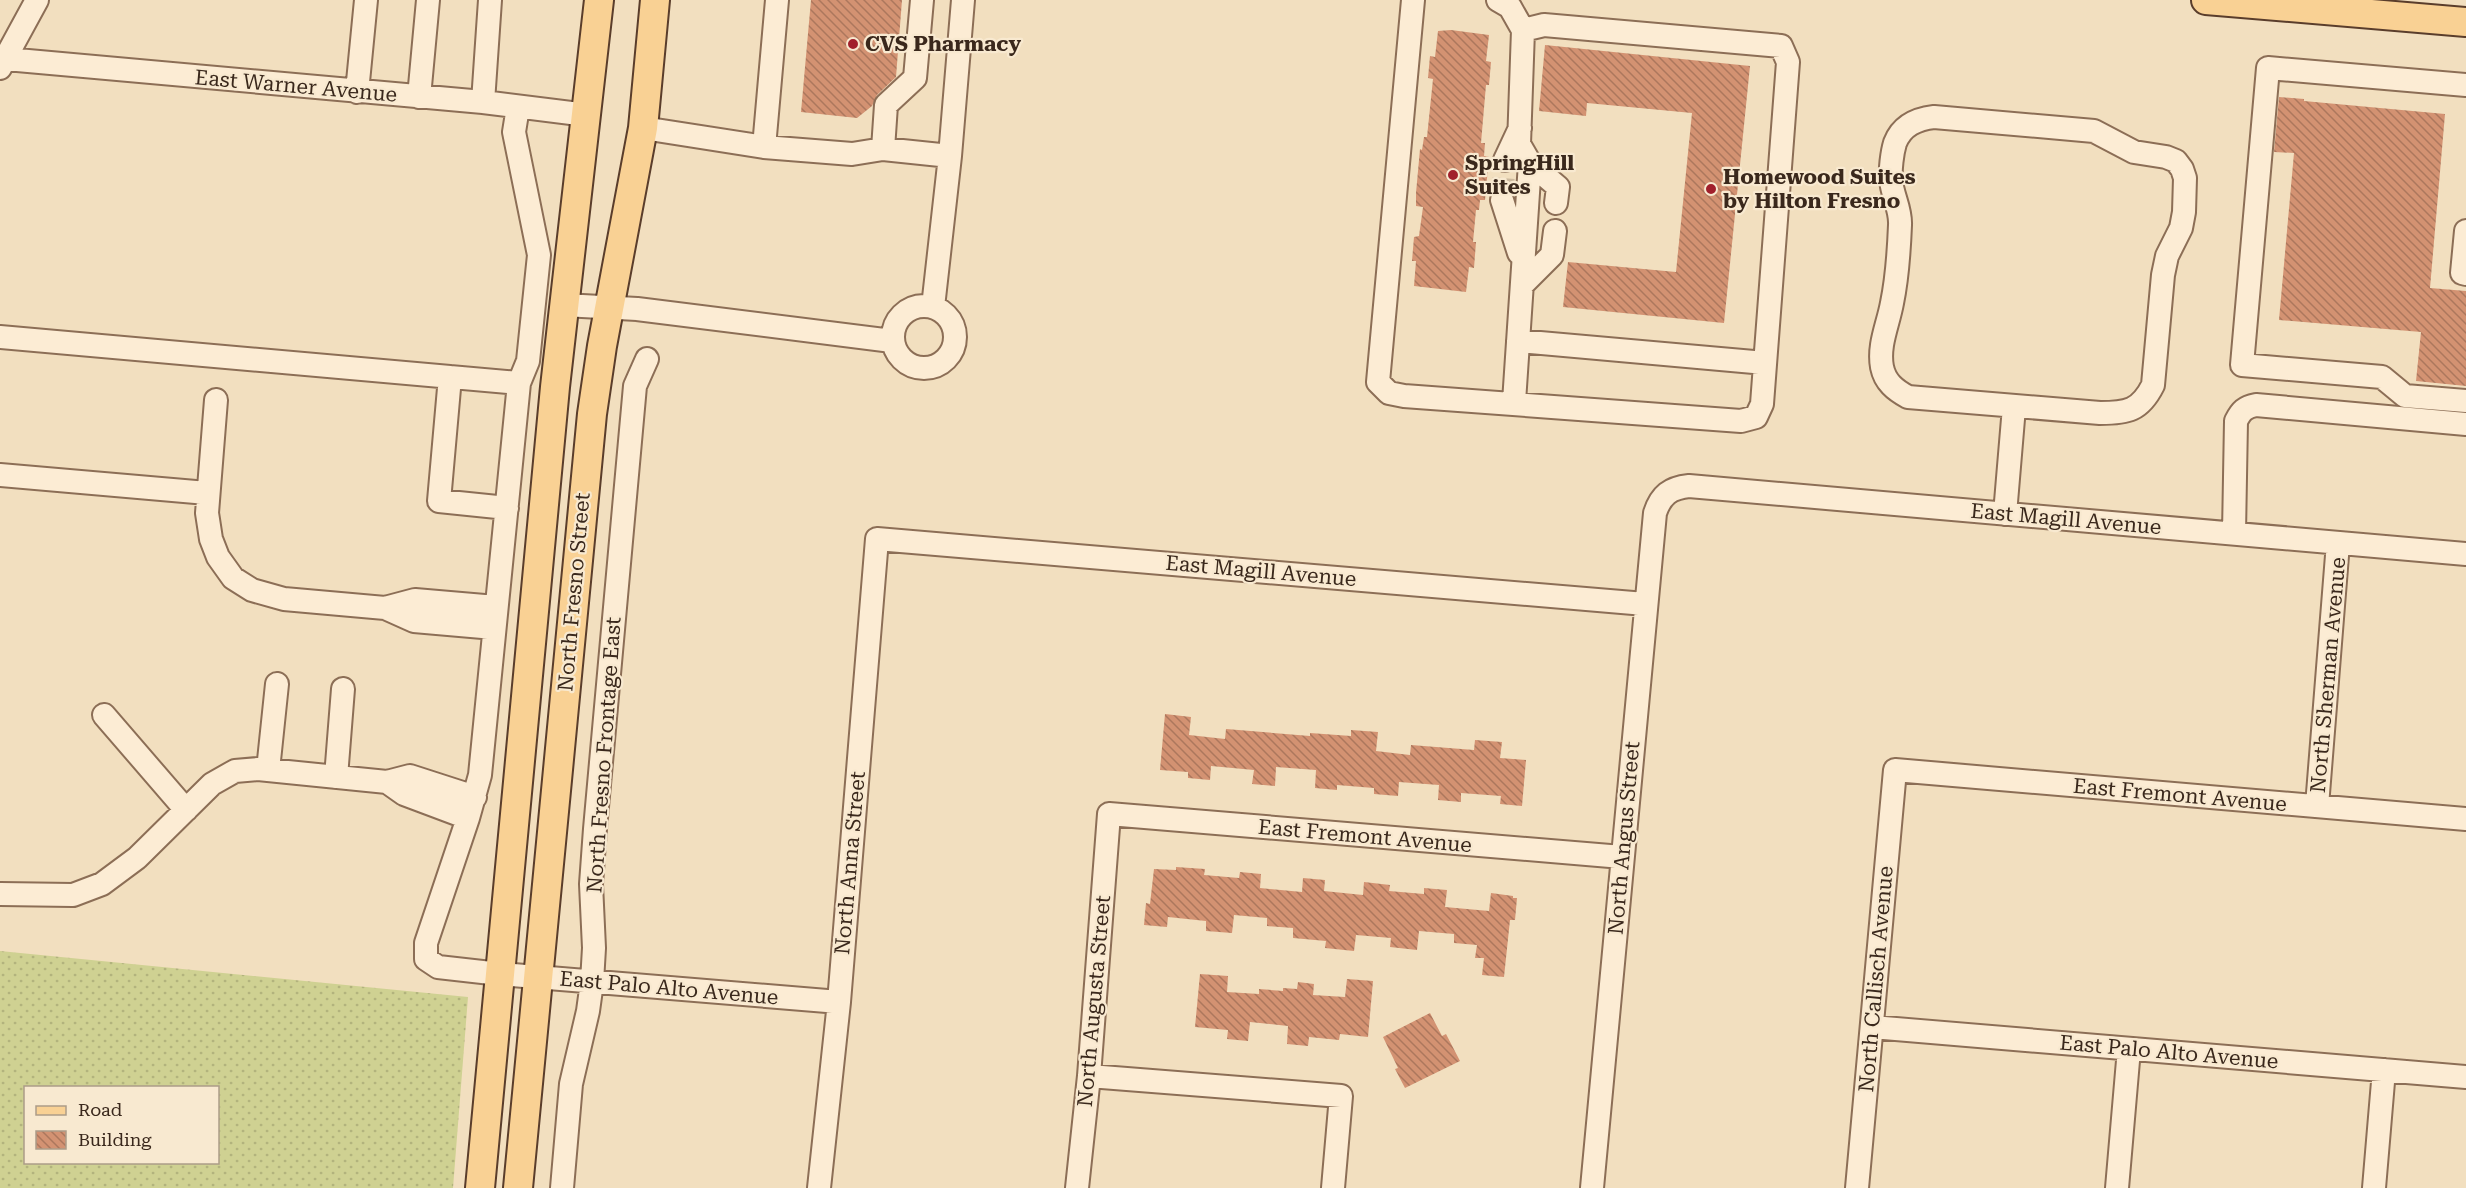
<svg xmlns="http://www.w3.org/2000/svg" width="2466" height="1188" viewBox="0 0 2466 1188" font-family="'Roboto Serif',serif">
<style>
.grass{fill:url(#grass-dots);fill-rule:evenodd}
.building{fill:url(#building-back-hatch)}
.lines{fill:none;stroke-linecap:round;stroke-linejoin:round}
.minor-tunnel{stroke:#cdba9e;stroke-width:22;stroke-dasharray:22 11;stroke-linecap:butt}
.minor-casing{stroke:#8c6e56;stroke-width:26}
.major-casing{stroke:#5a3d2b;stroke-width:32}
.minor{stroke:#fcecd4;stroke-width:22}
.major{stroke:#f9d194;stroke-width:28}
.poi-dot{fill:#a1202c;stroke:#f8e9d0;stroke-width:2}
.labels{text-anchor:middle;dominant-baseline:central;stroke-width:4.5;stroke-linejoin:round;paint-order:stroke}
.poi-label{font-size:21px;font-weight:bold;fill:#3a281c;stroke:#f8e9d0;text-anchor:start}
.street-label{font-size:21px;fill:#3a281c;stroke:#f8e9d0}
</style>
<defs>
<pattern id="grass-dots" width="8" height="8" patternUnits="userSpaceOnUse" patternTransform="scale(1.5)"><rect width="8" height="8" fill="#cfd192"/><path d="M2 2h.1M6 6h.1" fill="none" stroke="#b2b37d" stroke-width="1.8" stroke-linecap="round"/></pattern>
<pattern id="building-back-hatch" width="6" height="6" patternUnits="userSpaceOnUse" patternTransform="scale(1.5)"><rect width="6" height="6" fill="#d39272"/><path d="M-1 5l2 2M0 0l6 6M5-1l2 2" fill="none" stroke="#ac775d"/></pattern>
</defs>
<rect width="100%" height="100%" fill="#f2dfbf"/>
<path class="grass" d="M0,951L468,997L453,1188H0ZM26,1088H218V1162H26Z"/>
<path class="building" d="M811,0H902L896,77L877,95L872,106L857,118L801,112Z
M1451,30L1489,35L1486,61L1491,62L1489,85H1486L1481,143H1485L1484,156L1489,157L1485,200H1480L1479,210H1476L1473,242H1476L1474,268L1469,267L1466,292L1414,286L1416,261H1412L1414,237L1419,236L1423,207L1416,206V193L1420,149L1422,150L1424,137H1427L1433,79L1428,78L1430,56L1435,57L1438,31Z
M1545,45L1750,66L1724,323L1563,307L1568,262L1676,272L1692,113L1587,103L1586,116L1539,111Z
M2279,97L2304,99V101L2445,114L2430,288L2466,291V386L2416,381L2421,332L2279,320L2294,153L2274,152Z
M1165,714L1191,717L1189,735L1225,739L1226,729L1310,736V733L1351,736V730L1378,732L1376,751L1410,755L1411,745L1474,750L1475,740L1502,742L1500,758L1526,760L1522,806L1500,804L1501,796L1461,793V802L1438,800L1439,785L1399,782L1398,796L1374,794V788L1337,785V790L1315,788L1316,770L1276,767L1275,786L1252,784L1254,770L1211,766L1210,780L1188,778V772L1160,770Z
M1176,867L1205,869L1204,875L1239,878L1240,872L1261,874L1260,888L1302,892L1303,878L1325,880L1324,891L1363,895L1364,882L1390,885L1389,891L1424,894V888L1447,890L1445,907L1489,911L1491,893L1513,896V898H1517L1515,920H1510L1504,977L1482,975L1484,958H1475L1477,945L1454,943V934L1419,931L1417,950L1390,947L1391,938L1356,935L1354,951L1325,948L1326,941L1293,938V928L1267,926V918L1234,915L1232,933L1206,931V921L1168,917L1167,927L1144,925L1146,903L1150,904L1154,869L1176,870Z
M1200,974L1228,976L1227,992L1259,994V989L1283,991V988L1297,989L1298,982L1314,984L1313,995L1345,997L1347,979L1373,981L1368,1037L1340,1034L1339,1040L1309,1037L1308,1046L1287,1044L1288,1026L1250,1022L1248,1041L1227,1039L1228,1030L1195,1027Z
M1430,1013L1442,1036L1446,1034L1460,1061L1405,1088L1395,1069L1398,1068L1383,1037Z"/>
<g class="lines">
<path class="minor-tunnel" d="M1502,200L1505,160"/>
<g class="minor-casing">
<path id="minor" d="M1413,0L1378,382L1389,393L1404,396L1741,421L1756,417L1762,404L1788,62L1781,46L1544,25L1523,30
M1498,0L1510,7L1523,30L1519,144L1530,163L1514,402
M6,59L483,102L587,115
M0,68L37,0
M2466,85L2268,68L2242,365L2382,377L2405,396L2466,401
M357,92L366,0
M419,97L428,0
M483,102L490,0
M518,107L514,132L539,255L528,361L519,383L480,775L468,818L426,943V959L438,967L500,974L839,1002
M1934,117L2094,131L2134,152L2166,157L2176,161L2182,169L2185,178L2184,212L2181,228L2167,256L2163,275L2153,385C2140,411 2127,413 2100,413L1908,397C1895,390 1885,382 1882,367C1878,345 1888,325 1892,303C1897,279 1899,250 1900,225C1901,209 1892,195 1891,180C1890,170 1892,153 1895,143C1902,125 1917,119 1934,117Z
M643,128L764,147L852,154L883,149L950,156
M764,147L777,0
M883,149L886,105L915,78L922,0
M1505,160L1520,128
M1530,163L1558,187L1556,203
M1502,200L1519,253
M2466,231L2462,273L2466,274
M1522,285L1552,255L1555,231
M564,305L637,309L892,341
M893 337a31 31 0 1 1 62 0a31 31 0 1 1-62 0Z
M933,307L950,156L963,0
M0,337L519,383
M1518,341L1765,363
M450,377L439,501L507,508
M216,400L207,513L211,539L218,557L233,578L252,590L284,599L385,608L415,600L496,607
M0,475L207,493
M2005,514L2014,407
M2234,533L2236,421C2241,411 2245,407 2256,405L2466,424
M385,608L414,621L494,628
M104,715L186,810
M268,770L277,684
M336,777L343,689
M387,782L404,794L468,818
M2317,806L2338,543
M0,894L73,895L102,884L137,858L212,784L235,771L258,769L387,782L410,776L475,797
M1872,1027L2466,1077
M1089,1076L1341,1096L1333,1188
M562,1188L571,1084L588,1011L592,982L594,948L591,884L595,829L635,386L647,359
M819,1188L839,1002L877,539L1645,604
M1077,1188L1089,1076L1109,814L1622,857
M1592,1188L1655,513C1661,495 1670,488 1689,486L2466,554
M1857,1188L1895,770L2466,819
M2117,1188L2129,1049
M2374,1188L2384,1070"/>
</g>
<g class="major-casing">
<path id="major" d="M2206,0L2466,22
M480,1188L555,387L599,0
M518,1188L592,414L602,346L643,128L655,0"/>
</g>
<use href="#minor" class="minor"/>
<use href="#major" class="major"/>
</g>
<g class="poi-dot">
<circle cx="853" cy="44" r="6"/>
<circle cx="1453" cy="175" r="6"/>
<circle cx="1711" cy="189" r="6"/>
</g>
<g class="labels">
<g class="poi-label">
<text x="865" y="44">CVS Pharmacy</text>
<text x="1465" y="163">SpringHill<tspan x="1465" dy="24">Suites</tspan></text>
<text x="1723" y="177">Homewood Suites<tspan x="1723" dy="24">by Hilton Fresno</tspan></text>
</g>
<g class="street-label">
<text transform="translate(296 86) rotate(5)">East Warner Avenue</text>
<text transform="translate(2066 519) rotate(5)">East Magill Avenue</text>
<text transform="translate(1261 571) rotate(5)">East Magill Avenue</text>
<text transform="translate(574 592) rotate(-85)">North Fresno Street</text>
<text transform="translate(2328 675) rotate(-85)">North Sherman Avenue</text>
<text transform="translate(604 755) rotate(-86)">North Fresno Frontage East</text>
<text transform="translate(2180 795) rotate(5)">East Fremont Avenue</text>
<text transform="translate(1365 836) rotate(5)">East Fremont Avenue</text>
<text transform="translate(1624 838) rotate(-85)">North Angus Street</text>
<text transform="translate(850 863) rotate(-85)">North Anna Street</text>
<text transform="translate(1876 979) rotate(-85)">North Callisch Avenue</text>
<text transform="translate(669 988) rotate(5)">East Palo Alto Avenue</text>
<text transform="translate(1094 1001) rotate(-85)">North Augusta Street</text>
<text transform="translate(2169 1052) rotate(5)">East Palo Alto Avenue</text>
</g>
</g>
<rect x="24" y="1086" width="195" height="78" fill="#f8e9d0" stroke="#ac9c88" stroke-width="1.5"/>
<rect x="36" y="1106" width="30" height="9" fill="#f9d194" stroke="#ac9c88" stroke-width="1.5"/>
<text x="78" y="1116" font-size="18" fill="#3a281c">Road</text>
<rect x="36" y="1131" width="30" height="18" fill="url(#building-back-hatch)" stroke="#ac9c88" stroke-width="1.5"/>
<text x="78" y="1146" font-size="18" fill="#3a281c">Building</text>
</svg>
